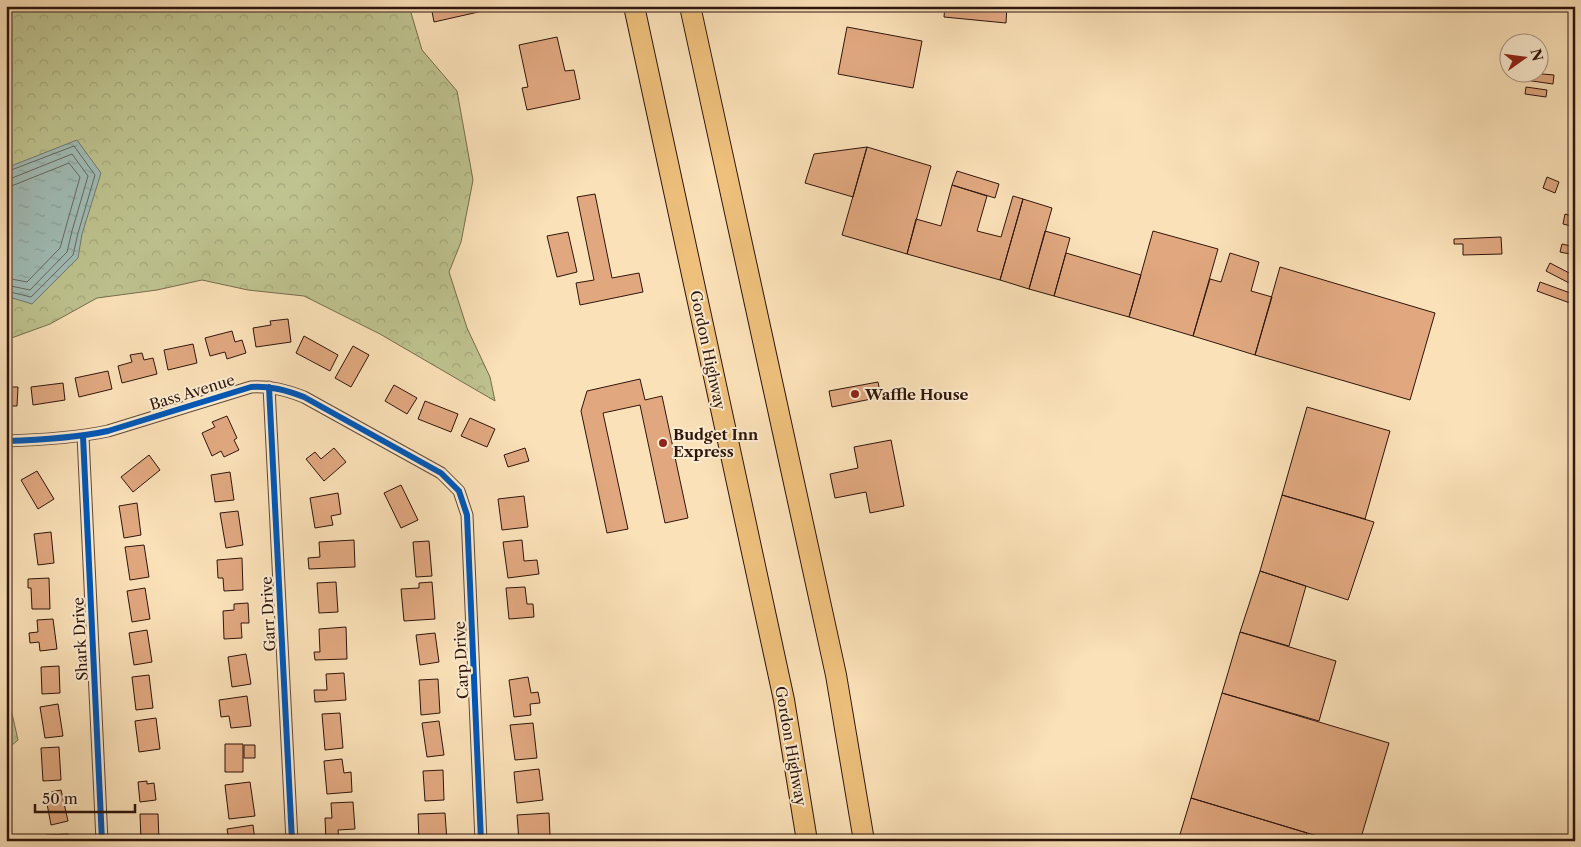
<svg xmlns="http://www.w3.org/2000/svg" width="1581" height="847" viewBox="0 0 1581 847" font-family="'Libre Caslon Text',serif">
<style>
.forest{fill:url(#forest-crowns);stroke:#766c4e}
.water{fill:url(#water-ripples);stroke:#727972}
.lines{fill:none;stroke-linecap:round;stroke-linejoin:round}
.shore{stroke:#676861;stroke-width:1}
.building{fill:#e1a880;stroke:#2e150c}
.street-casing{stroke:#614837;stroke-width:13}
.highway-casing{stroke:#2e150c;stroke-width:22}
.street{stroke:#fcecd1;stroke-width:11}
.highway{stroke:#eec07c;stroke-width:20}
.cycleway-casing{stroke:#fcecd1;stroke-width:9}
.cycleway{stroke:#0057b8;stroke-width:6}
.poi-dot{fill:#8f2418;stroke:#fcecd1;stroke-width:2}
.labels{text-anchor:middle;dominant-baseline:central;stroke-width:4;stroke-linejoin:round;paint-order:stroke}
.street-label{font-size:15px;fill:#2e150c;stroke:#fcecd1}
.poi-label{font-size:15px;font-weight:bold;fill:#2e150c;stroke:#fcecd1;text-anchor:start}
</style>
<defs>
<pattern id="forest-crowns" width="20" height="18" patternUnits="userSpaceOnUse" patternTransform="scale(1.25)"><rect width="20" height="18" fill="#bec38f"/><path d="M2 6a3 3 0 1 1 6 0M12 15a3 3 0 1 1 6 0" fill="none" stroke="#a4a77a"/></pattern>
<pattern id="water-ripples" width="26" height="14" patternUnits="userSpaceOnUse" patternTransform="scale(1.25)"><rect width="26" height="14" fill="#a0bcb6"/><path d="M2 4q2-2 4 0t4 0M15 11q2-2 4 0t4 0" fill="none" stroke="#8aa19b"/></pattern>
</defs>
<rect width="100%" height="100%" fill="#fbe1b8"/>
<filter id="stains"><feTurbulence type="fractalNoise" baseFrequency=".004" numOctaves="4"/><feColorMatrix values="0 0 0 0 .2 0 0 0 0 .09 0 0 0 0 .02 0 0 0 .5 -.17"/></filter>
<radialGradient id="worn" r=".72"><stop offset=".6" stop-color="#630" stop-opacity="0"/><stop offset="1" stop-color="#630" stop-opacity=".3"/></radialGradient>
<path class="forest" d="M6,6H409L422,50L457,91L473,180L461,242L449,272L467,328L490,377L495,401L380,334L304,296L248,290L202,280L157,290L97,298L50,324L6,340Z
M6,687L18,740L6,750Z"/>
<path class="water" d="M77,140L101,173L82,234L78,258L32,304L6,296V168Z"/>
<g class="lines">
<path class="shore" d="M6,172L74,146L95,175L78,233L73,255L31,297L6,291
M6,179L12,178L72,154L88,176L72,231L67,252L30,290L6,285
M6,186L14,185L69,163L80,177L60,248L27,282L6,278"/>
</g>
<path class="building" d="M431,6H505L434,22Z
M945,6H1007L1006,23L944,17Z
M847,27L922,41L913,88L838,74Z
M557,37L565,71L574,70L580,99L527,110L522,88L528,87L519,45Z
M1519,72L1554,75L1553,84L1518,79Z
M1526,87L1547,90L1546,97L1525,94Z
M867,147L853,197L805,183L814,154Z
M867,147L931,166L907,254L842,235Z
M957,171L999,184L995,198L952,185Z
M1547,177L1559,182L1555,193L1543,188Z
M952,185L987,196L977,231L1001,237L1013,196L1023,199L1000,280L907,254L916,219L941,226Z
M595,194L612,278L639,273L643,292L580,305L576,283L594,280L577,197Z
M1023,199L1052,208L1029,289L1000,280Z
M1565,214L1575,217V227L1563,224Z
M1045,231L1070,238L1054,296L1029,289Z
M1153,231L1218,249L1193,336L1129,317Z
M568,232L577,272L557,277L547,236Z
M1501,237L1502,254L1463,255V244H1454V239Z
M1562,244L1575,247V255L1560,252Z
M1066,253L1141,275L1129,317L1054,296Z
M1230,253L1259,262L1251,291L1272,297L1255,355L1193,336L1210,279L1221,282Z
M1550,263L1575,276V286L1546,271Z
M1280,267L1435,313L1410,400L1255,355Z
M1540,282L1573,294L1570,303L1537,291Z
M288,319L291,342L256,347L253,328L271,325L270,321Z
M232,331L235,342L242,340L246,353L227,359L225,352L210,356L205,338Z
M304,336L338,355L330,371L296,353Z
M193,344L197,363L168,370L164,350Z
M353,346L369,355L351,387L335,378Z
M142,353L144,360L153,358L157,374L122,383L118,366L132,362L130,355Z
M108,371L112,389L79,397L75,378Z
M640,379L645,400L662,396L688,518L665,523L640,405L603,413L628,529L607,533L581,411L587,391Z
M878,382L881,397L832,407L829,391Z
M63,383L65,400L33,405L31,387Z
M394,385L417,398L407,414L385,401Z
M6,387H18L17,406H6Z
M425,401L458,414L451,432L418,419Z
M1307,407L1390,431L1365,519L1282,495Z
M227,416L237,438L234,440L239,450L224,457L221,451L212,456L202,433L215,427L212,422Z
M470,418L495,429L487,447L461,436Z
M891,440L904,506L870,513L866,492L835,498L830,474L858,468L854,447Z
M334,448L346,462L324,481L306,459L315,452L321,459Z
M525,448L529,461L508,467L504,455Z
M149,455L160,470L133,492L121,477Z
M37,471L54,499L38,509L21,480Z
M230,472L234,500L215,502L211,475Z
M6,476H9L10,493H6Z
M401,485L418,520L401,528L384,493Z
M338,493L341,514L331,516L333,525L315,528L310,498Z
M1282,495L1374,522L1348,600L1260,571Z
M524,496L528,527L502,530L498,499Z
M137,503L141,535L124,538L119,506Z
M238,511L243,545L226,548L220,513Z
M51,532L54,563L38,565L34,534Z
M354,540L355,567L309,569L308,558L320,557L319,542Z
M522,540L524,561L537,560L539,574L508,578L503,542Z
M429,541L432,576L416,577L413,542Z
M144,545L149,577L130,580L125,547Z
M242,558L243,590L224,591L223,578H218L217,560Z
M1260,571L1306,586L1289,646L1240,632Z
M49,578L50,609H32L31,588H28V579Z
M336,582L338,612L319,613L317,583Z
M432,582L435,619L404,621L401,589L419,588V583Z
M525,587L527,604H533L534,617L509,619L506,588Z
M145,588L150,619L132,622L127,591Z
M248,603L249,623H241L242,638L224,639L223,611L234,610V604Z
M53,619L57,649L40,651L39,642L30,643L29,633L38,632L37,620Z
M346,627L347,659L315,660L314,652H320L319,629Z
M147,630L152,662L134,665L129,633Z
M1240,632L1336,661L1319,721L1222,693Z
M435,633L439,662L420,665L416,635Z
M246,654L251,684L232,687L228,657Z
M59,666L60,693L42,694L41,667Z
M344,673L346,700L315,702L314,690H327L326,674Z
M149,675L153,708L136,710L132,677Z
M528,677L531,693L538,692L540,703L530,704L531,715L514,717L509,680Z
M438,679L440,713L421,715L419,680Z
M1222,693L1389,743L1360,841H1334L1191,798Z
M247,696L251,726L231,728L229,716L221,717L219,700Z
M58,704L63,736L45,738L40,707Z
M340,713L343,748L325,750L322,714Z
M156,718L160,749L139,752L135,721Z
M439,721L444,755L427,757L422,723Z
M533,723L537,758L515,760L510,725Z
M225,744H243V772H225Z
M244,745H255V758H244Z
M59,747L61,780L43,781L41,748Z
M342,759L344,773L351,772L352,792L327,794L324,761Z
M539,769L543,800L517,803L514,772Z
M443,770L444,800L425,801L423,771Z
M147,781V784L154,783L156,800L140,802L138,782Z
M250,782L255,816L229,819L225,785Z
M61,790L68,821L51,825L45,793Z
M1191,798L1307,833L1305,841H1178Z
M353,802L355,829L338,830L339,841H326L325,818H332L331,803Z
M445,813L447,841H419L418,814Z
M549,813L550,835L543,836L544,841H519L517,815Z
M140,814H158L159,841H141Z
M253,825L255,841H229L227,829Z
M68,834V841H47L46,835Z"/>
<g class="lines">
<g class="street-casing">
<path id="street" d="M269,387L292,841
M83,436L102,841
M6,441C41,440 74,438 108,431L251,387C271,386 286,390 304,397L441,473L459,491L467,515L481,841"/>
</g>
<g class="highway-casing">
<path id="highway" d="M634,6L784,700L807,841
M690,6L836,675L864,841"/>
</g>
<use href="#street" class="street"/>
<use href="#highway" class="highway"/>
<g class="cycleway-casing">
<path id="cycleway" d="M269,387L292,841
M83,436L102,841
M6,441C41,440 74,438 108,431L251,387C271,386 286,390 304,397L441,473L459,491L467,515L481,841"/>
</g>
<use href="#cycleway" class="cycleway"/>
</g>
<g class="poi-dot">
<circle cx="855" cy="394" r="5"/>
<circle cx="663" cy="443" r="5"/>
</g>
<g class="labels">
<g class="street-label">
<text transform="translate(708 350) rotate(78)">Gordon Highway</text>
<text transform="translate(192 392) rotate(-17)">Bass Avenue</text>
<text transform="translate(268 614) rotate(-93)">Garr Drive</text>
<text transform="translate(80 639) rotate(-93)">Shark Drive</text>
<text transform="translate(461 660) rotate(-93)">Carp Drive</text>
<text transform="translate(791 746) rotate(80)">Gordon Highway</text>
</g>
<g class="poi-label">
<text x="865" y="394">Waffle House</text>
<text x="673" y="434">Budget Inn<tspan x="673" dy="17">Express</tspan></text>
</g>
</g>
<rect width="1581" height="847" fill="none" stroke="#fbe1b8" stroke-width="25"/>
<rect x="8" y="8" width="1566" height="832" fill="none" stroke="#2e150c" stroke-width="2.5"/>
<rect x="12" y="12" width="1556" height="822" fill="none" stroke="#2e150c"/>
<g transform="translate(1524 58) rotate(76)"><circle r="24" fill="#fcecd1" stroke="#aa9682"/>
<path d="M0-4L9 19L0 12L-9 19Z" fill="#8f2418"/>
<text y="-8" font-size="14" font-weight="bold" text-anchor="middle" fill="#2e150c">N</text>
</g>
<path d="M35 804v8h100v-8" fill="none" stroke="#2e150c" stroke-width="2.5"/>
<text x="42" y="804" font-size="15" fill="#2e150c" stroke="#fcecd1" stroke-width="4" paint-order="stroke">50 m</text>
<rect width="100%" height="100%" filter="url(#stains)"/>
<rect width="100%" height="100%" fill="url(#worn)"/>
</svg>
